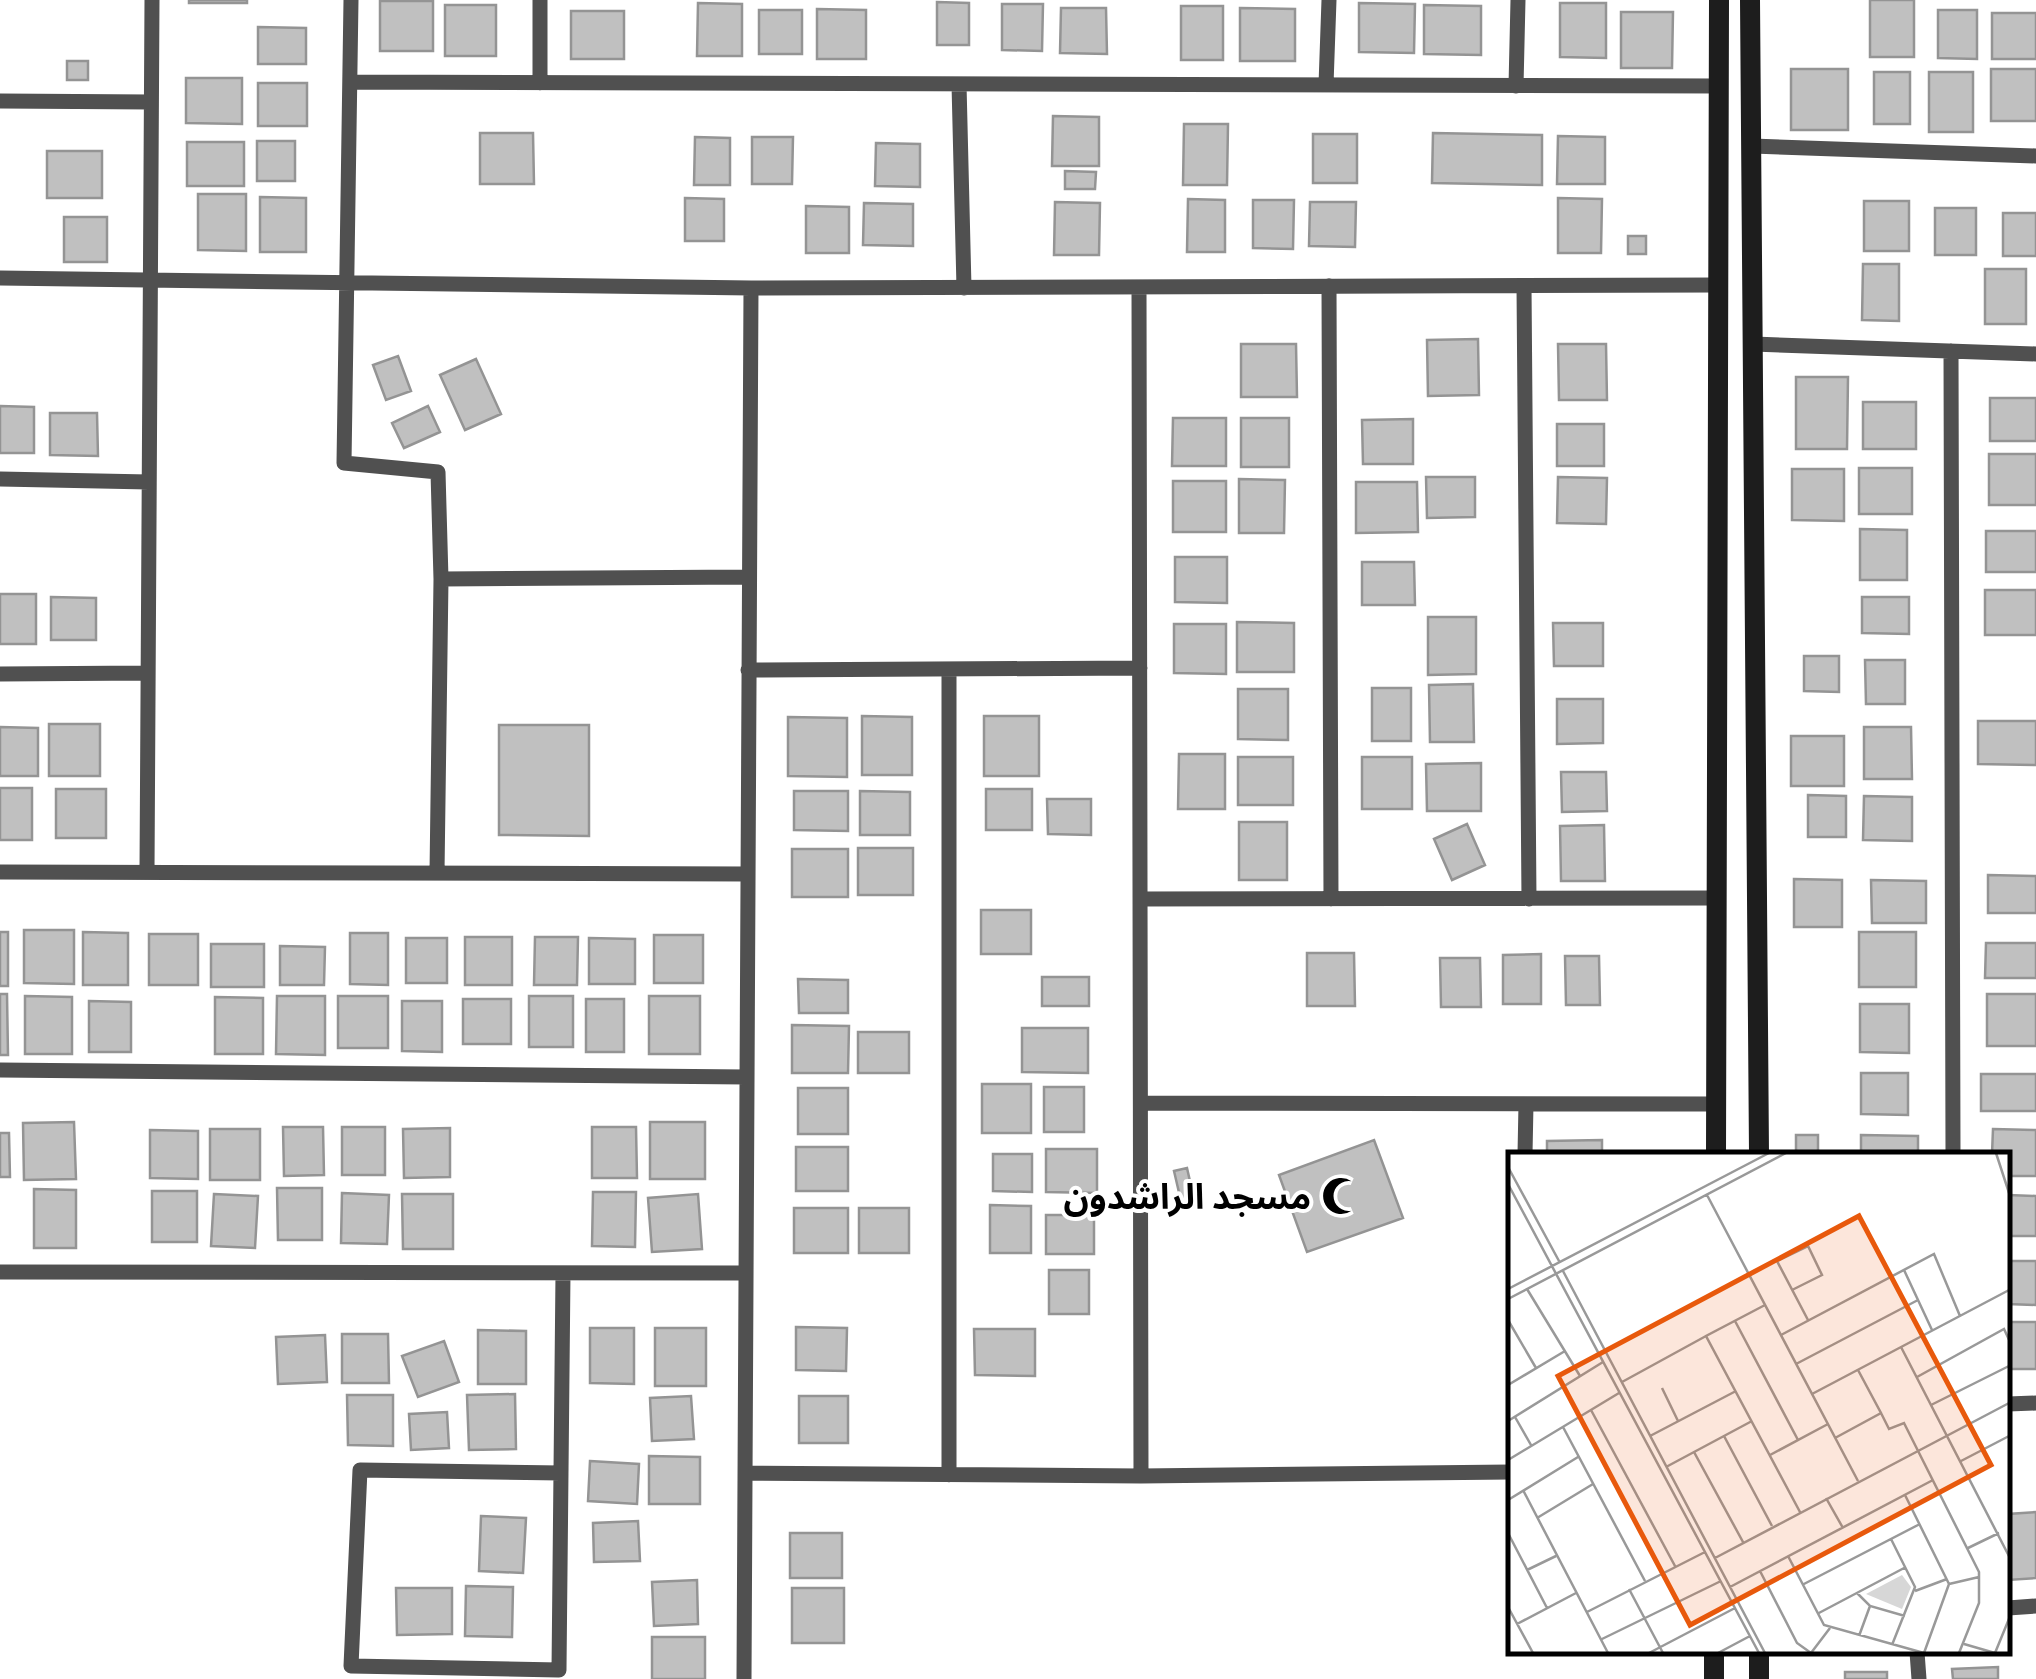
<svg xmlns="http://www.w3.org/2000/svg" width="2036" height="1679" viewBox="0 0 2036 1679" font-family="'Titillium Web','Noto Sans Arabic',sans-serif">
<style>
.building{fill:#c0c0c0;stroke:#949494;stroke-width:2.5}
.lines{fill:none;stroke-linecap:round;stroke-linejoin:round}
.street{stroke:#505050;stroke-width:15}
.secondary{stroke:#1d1d1d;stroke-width:20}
.labels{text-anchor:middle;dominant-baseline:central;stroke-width:8;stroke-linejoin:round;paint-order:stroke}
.poi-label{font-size:35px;font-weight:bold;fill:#000;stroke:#fff;text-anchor:end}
.inset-road{fill:none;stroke:#999;stroke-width:2.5}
.view{fill:#e8590c;fill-opacity:0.15;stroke:#e8590c;stroke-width:5}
.inset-edge{fill:none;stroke:#000;stroke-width:5}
</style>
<rect width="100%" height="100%" fill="#fff"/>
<path class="building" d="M189,0H247V3H189Z
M1870,0H1914V57H1870Z
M380,1H433V51H380Z
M937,2L969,3V45H937Z
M698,3L742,4V56H697Z
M1359,3L1415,4L1414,53L1359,52Z
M1560,3H1606V58L1560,57Z
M1002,4H1043L1042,51L1002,50Z
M445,5H496V56H445Z
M1424,5L1481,6V55L1424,54Z
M1181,6H1223V60H1181Z
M1061,8H1106L1107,54L1060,53Z
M1240,8L1295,9V61H1240Z
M817,9L866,10V59H817Z
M759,10H802V54H759Z
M1938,10H1977V59L1938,58Z
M571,11H624V59H571Z
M1621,12H1673L1672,68H1621Z
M1992,13H2036V59H1992Z
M258,27L306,28V64H258Z
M67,61H88V80H67Z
M1791,69H1848V130H1791Z
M1991,69H2036V121H1991Z
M1874,72H1910V124H1874Z
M1929,72H1973V132H1929Z
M186,78H242V124L186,123Z
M258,83H307V126H258Z
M1053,116L1099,117V166H1052Z
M1184,124H1228L1227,185H1183Z
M480,133H533L534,184H480Z
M1433,133L1542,135V185L1432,183Z
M1313,134H1357V183H1313Z
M1558,136L1605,137V184H1557Z
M695,137L730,138V185H694Z
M752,137H793L792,184H752Z
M257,141H295V181H257Z
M187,142H244V186H187Z
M876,143L920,144V187L875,186Z
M47,151H102V198H47Z
M1065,171L1096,172L1095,189H1065Z
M198,194H246V251L198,250Z
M260,197L306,198V252H260Z
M685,198L724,199V241H685Z
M1558,198L1602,199L1601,253H1558Z
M1188,199L1225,200V252H1187Z
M1253,200H1294L1293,249L1253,248Z
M1864,201H1909V251H1864Z
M1055,202L1100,203L1099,255H1054Z
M1310,202H1356L1355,247L1309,246Z
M864,203L913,204V246L863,245Z
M806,206L849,207V253H806Z
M1935,208H1976V255H1935Z
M2003,213H2036V256H2003Z
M64,217H107V262H64Z
M1628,236H1646V254H1628Z
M1863,264H1899V321L1862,320Z
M1985,269H2026V324H1985Z
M1478,339L1479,395L1428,396L1427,340Z
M1241,344H1296L1297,397H1241Z
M1558,344H1606L1607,400H1559Z
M398,356L411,391L386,400L373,365Z
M476,359L501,414L465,430L440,375Z
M1796,377H1848L1847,449H1796Z
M1990,398H2036V441H1990Z
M1863,402H1916V449H1863Z
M0,406L34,407V453H0Z
M428,406L440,432L404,448L392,423Z
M50,413H97L98,456L50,455Z
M1173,418H1226V466H1172Z
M1241,418H1289V467H1241Z
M1413,419V464H1363L1362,420Z
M1557,424H1604V466H1557Z
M1989,454H2036V505H1989Z
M1859,468H1912V514H1859Z
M1792,469H1844V521L1792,520Z
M1426,477H1475V517L1427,518Z
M1558,477L1607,478L1606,524L1557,523Z
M1239,479L1285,480L1284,533H1239Z
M1173,481H1226V532H1173Z
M1356,482H1417L1418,532L1356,533Z
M1860,529L1907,530V580H1860Z
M1986,531H2036V572H1986Z
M1175,557H1227V603L1175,602Z
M1362,562H1414L1415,605H1362Z
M1985,590H2036V635H1985Z
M0,594H36V644H0Z
M51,597L96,598V640H51Z
M1862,597H1909V634L1862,633Z
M1428,617H1476V674L1428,675Z
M1237,622L1294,623V672H1237Z
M1553,623H1603V666H1554Z
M1174,624H1226V674L1174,673Z
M1804,656H1839V692L1804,691Z
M1865,660H1905V704H1866Z
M1473,684L1474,742H1430L1429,685Z
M1372,688H1411V741H1372Z
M1238,689H1288V740L1238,739Z
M1557,699H1603V743L1557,744Z
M862,716L912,717V775H862Z
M984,716H1039V776H984Z
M788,717L847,718V777L788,776Z
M1978,721H2036V765L1978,764Z
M49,724H100V776H49Z
M499,725H589V836L499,835Z
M0,727L38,728V776H0Z
M1864,727H1911L1912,779H1864Z
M1791,736H1844V786H1791Z
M1179,754H1225V809H1178Z
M1238,757H1293V805H1238Z
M1362,757H1412V809H1362Z
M1481,763V811H1427L1426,764Z
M1561,772H1606L1607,811L1562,812Z
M0,788H32V840H0Z
M56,789H106V838H56Z
M986,789H1032V830H986Z
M794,791H848V831L794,830Z
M860,791L910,792V835H860Z
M1808,795L1846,796V837H1808Z
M1864,796L1912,797V841L1863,840Z
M1047,799H1091V835L1048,834Z
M1239,822H1287V880H1239Z
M1467,824L1485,865L1452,880L1434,839Z
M1604,825L1605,881H1561L1560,826Z
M858,848H913V895H858Z
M792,849H848V897H792Z
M1988,875L2036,876V913H1988Z
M1794,879L1842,880V927H1794Z
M1871,880L1926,881V923H1872Z
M981,910H1031V954H981Z
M24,930H74V984L24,983Z
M0,932H8V986H0Z
M83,932L128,933V985H83Z
M1859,932H1916V987H1859Z
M350,933H388V985L350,984Z
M149,934H198V985H149Z
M654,935H703V983H654Z
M465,937H512V985H465Z
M535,937H578L577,985H534Z
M406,938H447V983H406Z
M589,938L635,939V984H589Z
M1986,943H2036V978H1985Z
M211,944H264V987H211Z
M280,946L325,947L324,985H280Z
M1307,953H1354L1355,1006H1307Z
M1541,954V1004H1503V955Z
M1565,956H1599L1600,1005H1566Z
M1440,958H1480L1481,1007H1441Z
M1042,977H1089V1006H1042Z
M798,979L848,980V1013H799Z
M0,994H7L8,1055H0Z
M1987,994H2036V1046H1987Z
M25,996L72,997V1054H25Z
M277,996H325V1055L276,1054Z
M338,996H388V1048H338Z
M529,996H573V1047H529Z
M649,996H700V1054H649Z
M215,997L263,998V1054H215Z
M463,999H511V1044H463Z
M586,999H624V1052H586Z
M89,1001L131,1002V1052H89Z
M402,1001H442V1052L402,1051Z
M1860,1004H1909V1053L1860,1052Z
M792,1025L849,1026L848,1073H792Z
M1022,1028H1088V1073L1022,1072Z
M858,1032H909V1073H858Z
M1861,1073H1908V1115L1861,1114Z
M1981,1074H2036V1111H1981Z
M982,1084H1031V1133H982Z
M1044,1087H1084V1132H1044Z
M798,1088H848V1134H798Z
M74,1122L76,1179L24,1180L23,1123Z
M650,1122H705V1179H650Z
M283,1127H323L324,1175L284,1176Z
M342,1127H385V1175H342Z
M592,1127H636L637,1178H592Z
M450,1128V1177L404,1178L403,1129Z
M210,1129H260V1180H210Z
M1993,1129L2036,1130V1176H2008V1154H1992Z
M150,1130L198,1131V1179L150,1178Z
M0,1133H9L10,1177H0Z
M1796,1135H1818V1154H1796Z
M1861,1135L1918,1136V1154H1861Z
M1374,1140L1403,1218L1307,1252L1279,1175Z
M1602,1140V1154H1547V1141Z
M796,1147H848V1191H796Z
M1046,1149H1097V1193L1046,1192Z
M993,1154H1032V1192L993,1191Z
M1187,1168L1194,1199L1181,1201L1174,1171Z
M277,1188H322V1240H278Z
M34,1189L76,1190V1248H34Z
M152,1191H197V1242H152Z
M593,1192H636L635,1247L592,1246Z
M342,1193L389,1195L387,1244L341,1243Z
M214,1194L258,1196L255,1248L211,1246Z
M402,1194H453V1249H403Z
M698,1194L702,1249L652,1252L648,1198Z
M2008,1195L2036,1196V1236H2008Z
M990,1205L1031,1206V1253H990Z
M794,1208H848V1253H794Z
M859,1208H909V1253H859Z
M1046,1215H1094V1254H1046Z
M2008,1261H2036V1305L2008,1304Z
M1049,1270H1089V1314H1049Z
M2008,1322H2036V1369H2008Z
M796,1327L847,1328L846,1371L796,1370Z
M590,1328H634V1384L590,1383Z
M655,1328H706V1386H655Z
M974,1329H1035V1376L975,1375Z
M478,1330L526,1331V1384H478Z
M342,1334H388L389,1383H342Z
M325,1335L327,1382L278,1384L276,1337Z
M444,1341L459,1382L418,1397L402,1356Z
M515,1394L516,1449L469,1450L467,1395Z
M347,1395H393V1446L348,1445Z
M691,1396L694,1439L652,1441L650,1398Z
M799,1396H848V1443H799Z
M447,1412L449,1448L411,1450L409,1414Z
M649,1456L700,1457V1504H649Z
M590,1461L639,1464L637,1504L588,1501Z
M2036,1512V1578L2008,1580V1514Z
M481,1516L526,1518L523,1573L479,1571Z
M638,1521L640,1561L594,1562L593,1523Z
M790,1533H842V1578H790Z
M697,1580L698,1624L654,1626L652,1582Z
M466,1586L513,1587L512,1637L465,1636Z
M396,1588H452V1634L397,1635Z
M792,1588H844V1643H792Z
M652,1637H705V1679H652Z
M1998,1667V1679H1953L1952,1669Z
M1845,1672H1887V1679H1845Z"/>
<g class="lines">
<path class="street" d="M351,0L344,463L438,472L441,579
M350,82L1718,86
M540,83V0
M959,84L964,288
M1326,85L1329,0
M1516,86L1518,0
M0,101L151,102
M1752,146L2036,156
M0,278L751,288L1718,285
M1329,286L1331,899
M1524,286L1529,899
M1753,344L2036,354
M1951,351L1953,1154
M0,479L149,482
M748,670L1140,668
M0,674L148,673
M0,872L747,874
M147,872L152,0
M437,873L441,579L749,577
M1140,899L1717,898
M0,1070L746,1077
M1141,1103L1716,1104
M1525,1154L1526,1104
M0,1272L745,1273
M2008,1404L2036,1403
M561,1473L360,1470L351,1666L559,1670L563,1273
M745,1473L1141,1476L1139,287
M949,1475V669
M1141,1476L1511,1472
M2008,1608L2036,1606
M1917,1652L1919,1679
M744,1679L751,288"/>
<path class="secondary" d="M1750,0L1759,1154
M1716,1154L1719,0
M1714,1679V1652
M1759,1679V1652"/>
</g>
<defs>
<g id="mosque-bare" transform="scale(3)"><path d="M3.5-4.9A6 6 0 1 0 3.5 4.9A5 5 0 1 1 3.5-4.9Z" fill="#000" stroke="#fff" stroke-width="2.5" paint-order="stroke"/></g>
</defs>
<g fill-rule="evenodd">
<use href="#mosque-bare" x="1341" y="1196"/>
</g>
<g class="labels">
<g class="poi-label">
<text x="1311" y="1196">مسجد الراشدون</text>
</g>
</g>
<g transform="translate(1508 1152)">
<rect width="502" height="502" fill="#fff"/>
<path d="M394,423L403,435L394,457L358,442Z" fill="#d7d7d7"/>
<path class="inset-road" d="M488,1L503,47M0,15L51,109M0,32L251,501M199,43L350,329M396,118L424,178M55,119L257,501M0,137L261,1M19,137L72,224M284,138L314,123L300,94L269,109L300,168M0,147L278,1M257,153L198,184L292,360M0,168L28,216M227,169L290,288M273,183L426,102L452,164M393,195L503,408M288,212L410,148M409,225L496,177L503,192M114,230L198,184M0,233L57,199M154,236L170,269M304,242L503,137M423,253L503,213M83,258L167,414M373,261L381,277L396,271L471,420V451L451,501M7,265L23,293M0,269L95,210M55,275L137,429M142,284L228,239M216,284L264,374M327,286L373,261L350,218M186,300L235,390M262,303L320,272M0,308L111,241M453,309L503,283M158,315L244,269M15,338L100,501M397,343L441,432L416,501M318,346L335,376M0,348L70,305M29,366L85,332M0,381L39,456M383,387L407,435L384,493M460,396L491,381M280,404L316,473L416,501M207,406L503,250M19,418L48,404M252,419L289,491L303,501M441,432L471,425M294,433L412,372M222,435L425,328M121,437L155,501M407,439L439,427M349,441L362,454L397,464M0,455L25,501M79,460L197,400M309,462L398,415M9,472L68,441M351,484L362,454M94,487L213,429M456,492L487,501M141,501L227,456M210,501L242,484M303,501L322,476M487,501L503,462"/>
<path class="view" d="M351,64L483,313L182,473L50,224Z"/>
<rect width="502" height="502" class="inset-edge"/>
</g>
</svg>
